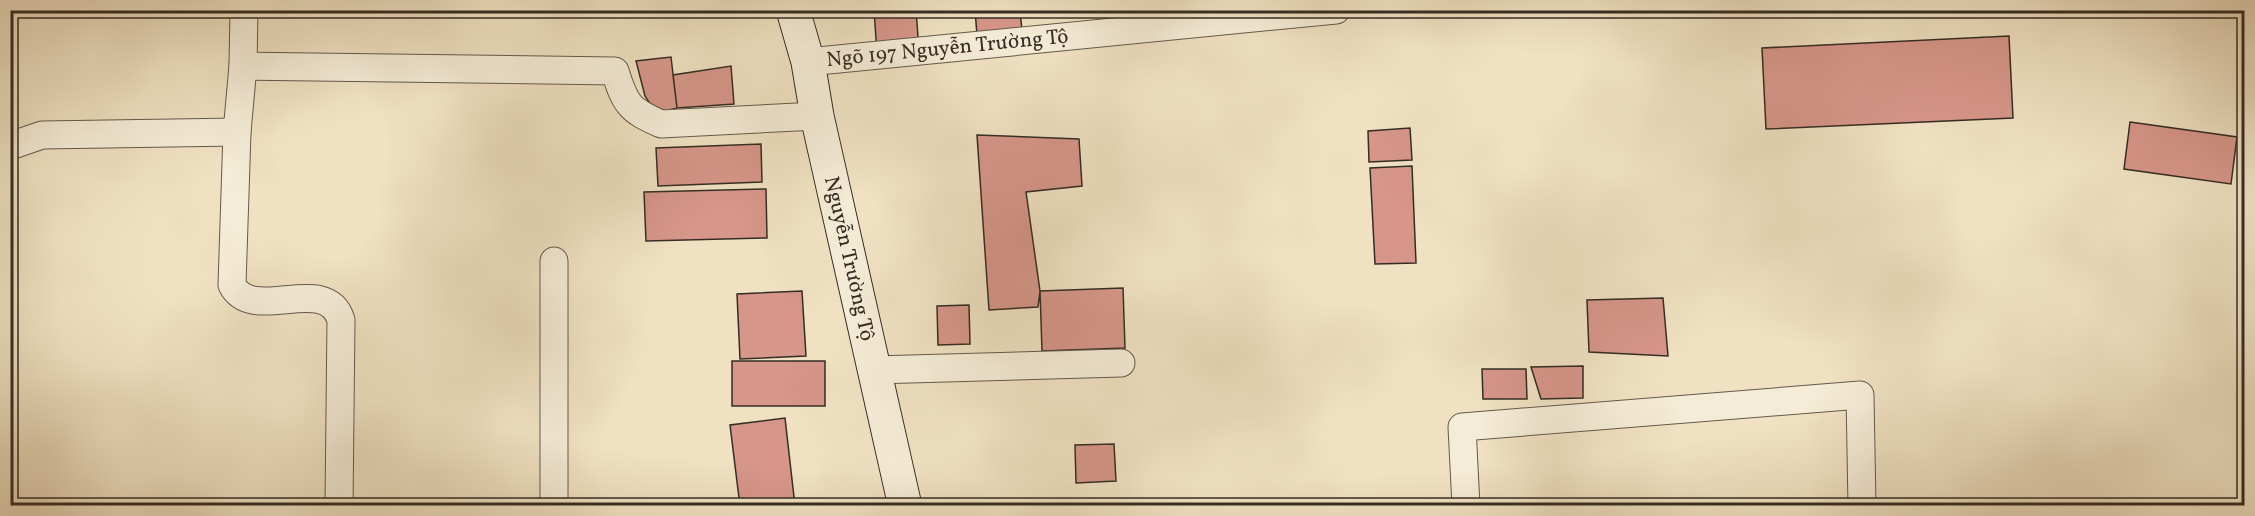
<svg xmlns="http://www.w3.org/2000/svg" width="2255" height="516" viewBox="0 0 2255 516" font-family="Vollkorn,serif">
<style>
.building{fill:#d6968a;stroke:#352d23;stroke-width:1.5}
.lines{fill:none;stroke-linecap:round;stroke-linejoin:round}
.minor-casing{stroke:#645a4b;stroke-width:29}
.secondary-casing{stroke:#352d23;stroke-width:35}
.minor{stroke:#f5ecd7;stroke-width:27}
.secondary{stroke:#f5ecd7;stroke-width:33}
.labels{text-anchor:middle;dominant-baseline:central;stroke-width:4.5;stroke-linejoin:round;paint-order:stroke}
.street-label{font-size:21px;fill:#352d23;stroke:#f5ecd7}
</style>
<rect width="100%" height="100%" fill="#efe1c2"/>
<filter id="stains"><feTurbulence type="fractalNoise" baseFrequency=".00333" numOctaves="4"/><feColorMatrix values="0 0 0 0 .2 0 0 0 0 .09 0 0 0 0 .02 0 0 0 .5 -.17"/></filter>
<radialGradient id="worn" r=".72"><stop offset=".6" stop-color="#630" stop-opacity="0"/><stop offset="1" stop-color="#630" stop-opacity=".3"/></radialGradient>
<path class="building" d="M874,10H916L919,50L877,53Z
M975,10H1020L1022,31L977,35Z
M2009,36L2013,118L1766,129L1762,48Z
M671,57L677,108L661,112L652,107L645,96L636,61Z
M731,66L734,104L677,108L673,75Z
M2130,122L2237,137L2231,184L2124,169Z
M1410,128L1412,160L1369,162L1368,131Z
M977,135L1079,139L1082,186L1026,192L1040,291L1038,307L989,310Z
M761,144L762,182L658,186L656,148Z
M1412,166L1416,263L1375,264L1370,168Z
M766,189L767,238L646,241L644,192Z
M1123,288L1125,348L1042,351L1040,291Z
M802,291L806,356L740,359L737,294Z
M1663,298L1668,356L1589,352L1587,300Z
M969,305L970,344L938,345L937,306Z
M732,361H825V406H732Z
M1583,366V398L1541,399L1531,367Z
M1482,369H1526L1527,399H1483Z
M785,418L795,506H740L730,425Z
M1114,444L1116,481L1076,483L1075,445Z"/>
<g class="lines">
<g class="minor-casing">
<g id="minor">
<path d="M244,10L243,66L237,132L232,285C253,325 326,272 341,320L339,506"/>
<path id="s1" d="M808,62L1336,10"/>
<path d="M243,66L615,71C625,104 629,110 661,124L817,116"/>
<path d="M10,146L42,135L237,132"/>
<path d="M554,261V506"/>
<path d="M874,370L1121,363"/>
<path d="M1466,506L1462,427L1860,395L1862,506"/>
</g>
</g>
<g class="secondary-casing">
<g id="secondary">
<path id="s2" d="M793,10L808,62L817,116L905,506"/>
</g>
</g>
<use href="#minor" class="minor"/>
<use href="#secondary" class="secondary"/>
</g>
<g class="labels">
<g class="street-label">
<text stroke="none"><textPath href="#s1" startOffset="140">Ngõ 197 Nguyễn Trường Tộ</textPath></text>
<text stroke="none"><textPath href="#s2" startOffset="255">Nguyễn Trường Tộ</textPath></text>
</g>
</g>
<rect width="2255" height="516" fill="none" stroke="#efe1c2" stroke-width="36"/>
<rect x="12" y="12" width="2231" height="492" fill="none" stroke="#352d23" stroke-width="3"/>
<rect x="18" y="18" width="2219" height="480" fill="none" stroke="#352d23" stroke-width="1.5"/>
<rect width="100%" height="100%" filter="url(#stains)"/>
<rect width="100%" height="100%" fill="url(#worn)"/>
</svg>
